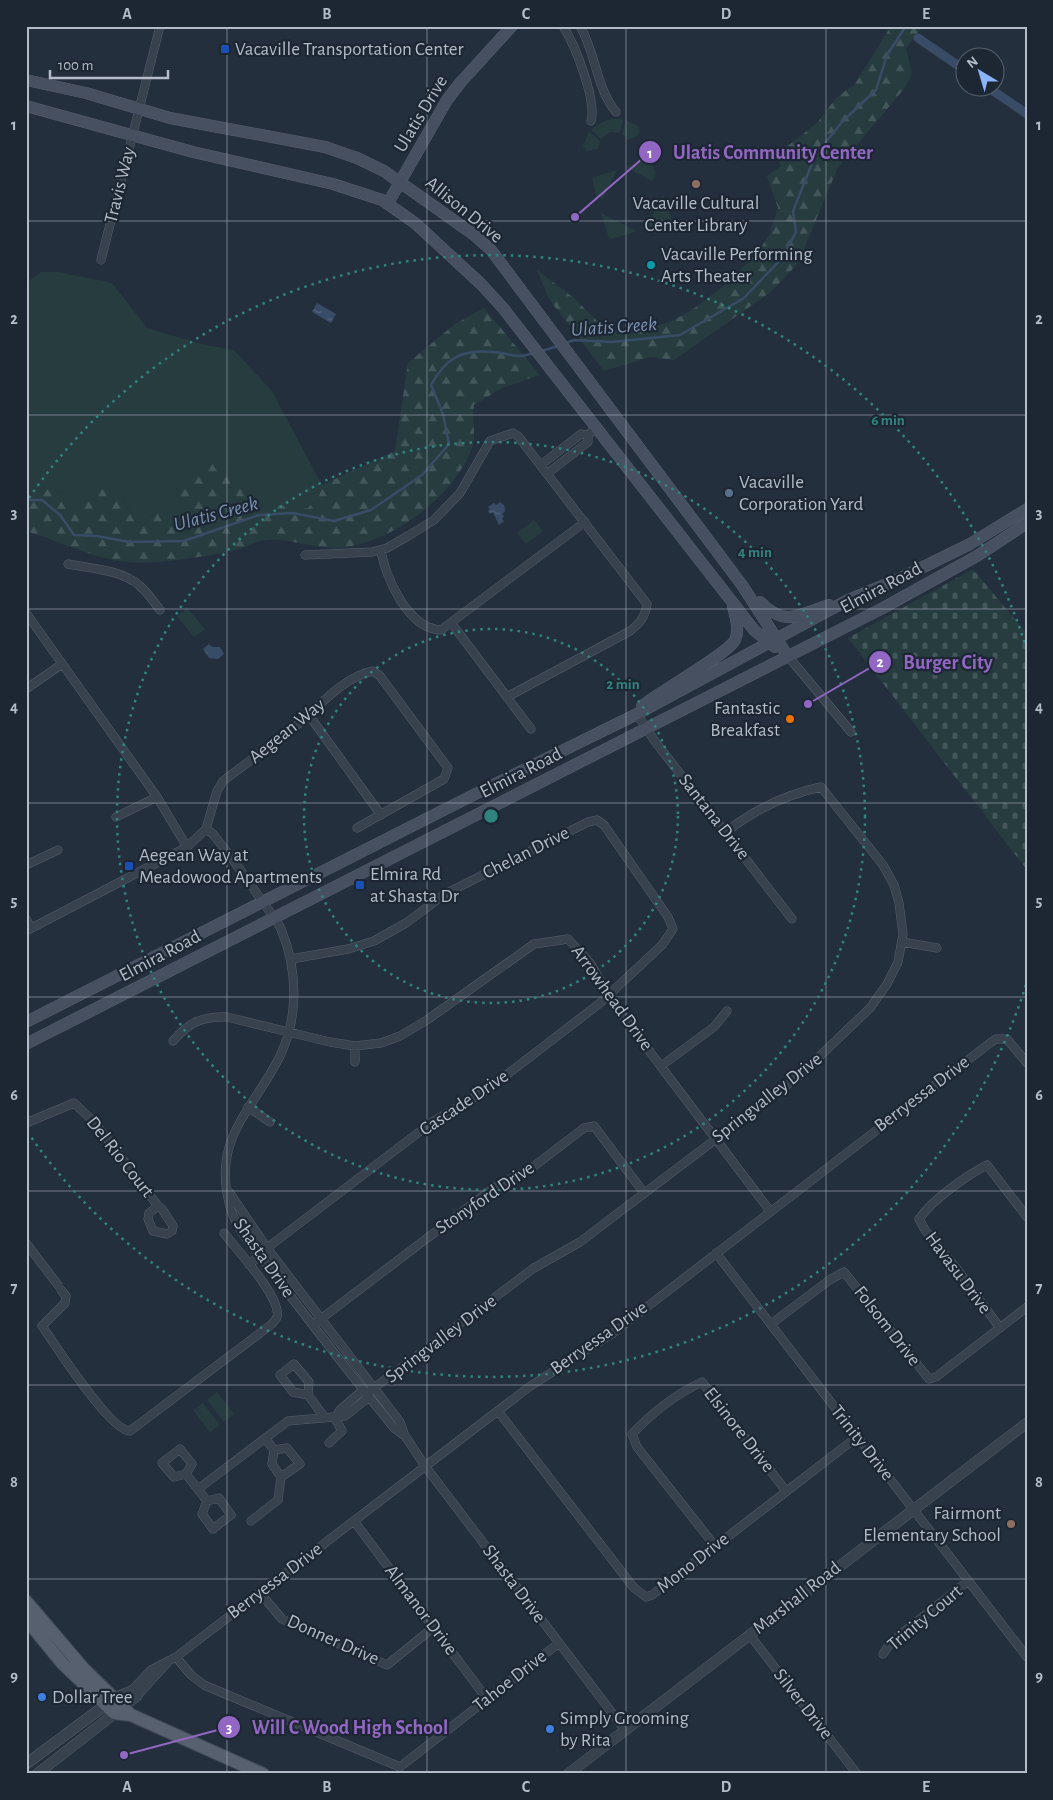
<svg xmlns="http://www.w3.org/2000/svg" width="1053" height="1800" viewBox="0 0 1053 1800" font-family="'Alegreya Sans',sans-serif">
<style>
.grass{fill:#263c3f}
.forest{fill:url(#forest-firs)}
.cemetery{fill:url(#cemetery-stones)}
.water{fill:url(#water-ripples)}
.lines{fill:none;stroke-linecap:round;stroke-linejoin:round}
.stream{stroke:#394c67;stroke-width:2.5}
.canal{stroke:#394c67;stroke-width:9}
.minor-casing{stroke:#565f6c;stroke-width:9}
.tertiary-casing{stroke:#565f6c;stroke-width:11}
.secondary-casing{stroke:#565f6c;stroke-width:12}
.primary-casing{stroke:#414a57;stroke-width:14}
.minor{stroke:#38414e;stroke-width:8}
.tertiary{stroke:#38414e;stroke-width:10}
.secondary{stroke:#465061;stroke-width:11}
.primary{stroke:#56606e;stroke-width:12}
.grid{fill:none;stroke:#b4bcc9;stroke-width:1;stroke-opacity:0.55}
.ring{fill:none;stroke:#308480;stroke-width:2.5;stroke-dasharray:2.5 5}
.transit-dot{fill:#1a4fb4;stroke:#1d2633;stroke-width:2}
.education-dot{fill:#8d6e63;stroke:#1d2633;stroke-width:2}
.culture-dot{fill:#0f9aa8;stroke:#1d2633;stroke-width:2}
.service-dot{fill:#5c6f8a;stroke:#1d2633;stroke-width:2}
.food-dot{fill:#e8710a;stroke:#1d2633;stroke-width:2}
.shop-dot{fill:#3f7fe0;stroke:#1d2633;stroke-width:2}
.labels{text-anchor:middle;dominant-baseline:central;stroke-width:4.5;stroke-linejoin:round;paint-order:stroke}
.poi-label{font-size:19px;fill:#b4bcc9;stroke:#1d2633;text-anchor:start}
.street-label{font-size:19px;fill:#b4bcc9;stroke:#1d2633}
.water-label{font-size:20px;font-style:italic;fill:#7c92b1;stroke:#1d2633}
.centre{fill:#308480;stroke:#1d2633;stroke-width:2.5}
.ring-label{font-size:15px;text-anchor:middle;font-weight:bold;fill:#308480;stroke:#1d2633;stroke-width:4.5;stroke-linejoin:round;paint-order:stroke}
.leader{fill:none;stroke:#9266c3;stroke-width:2}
.callout-dot{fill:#9266c3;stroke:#1d2633;stroke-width:2}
.mark-label{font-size:15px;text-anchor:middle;font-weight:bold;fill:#fff}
.callout-label{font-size:20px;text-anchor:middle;font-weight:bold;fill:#9266c3;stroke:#1d2633;stroke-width:4.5;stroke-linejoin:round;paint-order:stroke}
.neatline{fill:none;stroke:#b4bcc9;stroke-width:2}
.grid-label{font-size:16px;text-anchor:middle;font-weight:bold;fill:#b4bcc9}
</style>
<defs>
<pattern id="forest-firs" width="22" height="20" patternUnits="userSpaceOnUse" patternTransform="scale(1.25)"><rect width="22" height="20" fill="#263c3f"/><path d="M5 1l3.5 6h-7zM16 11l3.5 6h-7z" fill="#435659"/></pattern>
<pattern id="cemetery-stones" width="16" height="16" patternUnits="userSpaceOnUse" patternTransform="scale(1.25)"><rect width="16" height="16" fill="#263c3f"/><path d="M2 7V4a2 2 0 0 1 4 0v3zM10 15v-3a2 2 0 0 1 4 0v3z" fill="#435659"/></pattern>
<pattern id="water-ripples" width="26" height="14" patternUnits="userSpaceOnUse" patternTransform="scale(1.25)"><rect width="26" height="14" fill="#394c67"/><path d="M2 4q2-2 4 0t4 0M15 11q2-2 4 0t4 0" fill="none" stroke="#53647b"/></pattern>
</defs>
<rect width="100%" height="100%" fill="#242f3e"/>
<path class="grass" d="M612,119H623L620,133L610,132L601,139L591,130L602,122Z
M626,120L638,126L640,130L637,136L628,140L622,134Z
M589,131L600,141L598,149L586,151L583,146Z
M650,160L656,174L652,181L626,167Z
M617,170L603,199L596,195L592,178Z
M663,195L671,218L669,221L646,228Z
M601,213L637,231L612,239L609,238Z
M41,272H58L112,283L147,328L205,345L234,350L272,391L322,485L318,499L306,508L253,504L230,465L190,478L175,490L180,502L182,519L158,512L136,524L119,491L78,500L55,490L26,483V283Z
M534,520L543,531L526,544L517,533Z
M187,608L205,629L194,637L177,616Z
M217,1392L234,1414L224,1422L207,1400Z
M203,1403L220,1425L210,1432L193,1410Z"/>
<path class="forest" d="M891,26H923L906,48L912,74L904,89L838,167L798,263L772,291L674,360L650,357L604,371L549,299L537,270L574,298L608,332C628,330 650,329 669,322C700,310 751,265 768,237C772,228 775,217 778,208L767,176L781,166L776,155L817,123L836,98L855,84Z
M484,308L540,375L502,388L474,405C471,422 478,436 470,453C450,499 391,543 340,548C319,550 285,537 265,540C255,541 246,548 236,550C219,554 201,557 184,559C159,563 130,565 105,558C78,551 53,539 26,531V483L55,490L78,500L94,486L119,491L136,524L158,512L181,518L180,502L175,490L190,478L197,460L230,465L253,503L307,508L318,499L322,485L395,451L408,363L455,324Z"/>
<path class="cemetery" d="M973,569L1027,634V870L848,638Z"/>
<path class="water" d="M317,303L336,314L331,323L312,312Z
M500,502L504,505L505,511L502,514L504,516L502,519L504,521L499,525L493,512L490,514L488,511L490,509L488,507L494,503L496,505Z
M209,644L212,647H220L224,654L218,659L209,658L203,649Z"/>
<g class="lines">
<path class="stream" d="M566,343L574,340L612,342L680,335L744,298L782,258L796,232L793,211L815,156L842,122L876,90L887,55L906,26
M542,351L558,346
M26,500H42L60,515L74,535L97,536L129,542L184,541L259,515L293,513L334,521L371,510L422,475L449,444L443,414L431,385C446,358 461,349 493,352C513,353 512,360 534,353"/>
<path class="canal" d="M918,38L966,71
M989,88L1027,114"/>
<g class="minor-casing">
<path id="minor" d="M563,26C575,45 597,100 591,121
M580,26C596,53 596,88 616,112
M101,260L160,26
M542,464L581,434L588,435
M548,473L588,442V435L596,428
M381,550C385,577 408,629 441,630L585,522
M305,555L372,552L387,548L408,536L434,520L460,493L490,441L513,433L518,436L647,604C645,617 640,623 630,631L507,697
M68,564C89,568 123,570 140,586C148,593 154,602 160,610
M26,613L157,797L187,847
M452,624L531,729
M787,655L851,732
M26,689L62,664
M308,714L381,815
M637,714L654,740L792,919
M116,817L157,797
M206,829L213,834C231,857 248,880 264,904C270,912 277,920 281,929C298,970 299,1018 279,1058C251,1113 210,1140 231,1210C238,1233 259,1254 273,1273C312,1325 353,1377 394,1428L405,1436
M26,865L58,850
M26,919L31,928
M26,931L187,847L206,829L217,791L223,781C244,765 265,750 286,734C313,714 339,678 373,671L380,676L448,768L444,779L357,828
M902,942L937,948
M173,1041C188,1023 202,1016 227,1017L330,1042L355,1046L381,1043L400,1036L427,1020L534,944L568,939L591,964L613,1003L770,1211
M355,1046V1062
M661,1066L714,1027L727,1011
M248,1107L270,1122
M26,1123L74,1103L95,1123L158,1206
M229,1192L267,1248L400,1422L405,1436L425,1466L625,1730
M158,1206L162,1209L173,1226L172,1231L167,1234L153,1231L148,1219L149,1213Z
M26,1243L58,1285
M716,1253L1027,1657
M249,1265L267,1248L431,1123L487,1090L600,1003L662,945L673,929L668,917L604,825L597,820L588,822L445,894L406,923L374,941L348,949L291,959
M61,1290L66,1296L65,1303L42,1326C56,1346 110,1431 130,1431L272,1324C274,1321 276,1320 277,1317C282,1298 236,1249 224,1233
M318,1321L492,1189L533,1167L584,1128L594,1126L644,1193
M771,1324L831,1279L844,1272L929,1379L936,1377L1027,1307
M1000,1328L957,1269L925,1230L919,1219C933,1199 966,1176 987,1165L1027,1217
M366,1394L534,1268L580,1242L799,1076L870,1008L887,984L898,962L903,934L899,903L894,885L883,865L821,787C787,794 753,811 726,832
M308,1395L293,1392L280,1375L294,1364L309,1382L308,1395L325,1418
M498,1411L634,1588L646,1597L652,1595L857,1437
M335,1418L340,1410L363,1390
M265,1438L274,1450L272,1464L281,1477L300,1464L287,1448L274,1450
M329,1443L342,1431L335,1418
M186,1474L174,1477L162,1463L180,1449L192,1464L186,1474L207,1501L202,1514L213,1529L231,1515L219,1498L207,1501
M198,1489L288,1421L345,1416L369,1397
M251,1521L278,1500L281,1477
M354,1521L487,1699
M715,1546L637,1447L632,1434C651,1414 676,1394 702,1382L786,1491
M260,1593L282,1619L387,1665L434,1627
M749,1634L857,1774
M883,1654L891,1642L968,1581
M176,1657L191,1675L204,1685L400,1767L559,1643
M131,1691L151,1670L176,1657L529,1387L613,1333L990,1043L996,1039H1007L1027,1063
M137,1696L168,1662"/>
</g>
<g class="tertiary-casing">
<path id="tertiary" d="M26,1764L115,1698L131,1691
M37,1774L137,1696
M568,1774L1027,1423"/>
</g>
<g class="secondary-casing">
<path id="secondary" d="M26,80L86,93L170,118L325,147L357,158L384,171L473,234L491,250L742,585L787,655
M26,106L193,152L333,184L382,200L415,223L481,284L503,308L754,630L775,647
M388,203L447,100L460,83L512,26
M760,602C785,628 800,614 829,605
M642,706C660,691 728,654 735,640C740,629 735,616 733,606
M26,1022L499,782L637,714L848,600L901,578L970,544L1027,509
M26,1044L883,608L977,556L1027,523"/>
</g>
<g class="primary-casing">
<path id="primary" d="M26,1601L83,1668L131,1715
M26,1619L62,1663L114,1713L131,1715L263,1774"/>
</g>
<use href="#minor" class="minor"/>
<use href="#tertiary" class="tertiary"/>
<use href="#secondary" class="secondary"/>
<use href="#primary" class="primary"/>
</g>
<path class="grid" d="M227,26V1774M427,26V1774M626,26V1774M826,26V1774M26,221H1027M26,415H1027M26,609H1027M26,803H1027M26,997H1027M26,1191H1027M26,1385H1027M26,1579H1027"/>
<g class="ring">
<circle cx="491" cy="816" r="187"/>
<circle cx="491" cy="816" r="374"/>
<path d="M1026 985A561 561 0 0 1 29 1134M29 498A561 561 0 0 1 1026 647"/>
</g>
<g class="transit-dot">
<rect x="220" y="44" width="10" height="10" rx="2.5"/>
<rect x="124" y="861" width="10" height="10" rx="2.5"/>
<rect x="355" y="880" width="10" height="10" rx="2.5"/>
</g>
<g class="education-dot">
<circle cx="696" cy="184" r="5"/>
<circle cx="1011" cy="1524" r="5"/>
</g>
<circle class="culture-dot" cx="651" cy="265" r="5"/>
<circle class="service-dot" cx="729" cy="493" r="5"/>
<circle class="food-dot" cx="790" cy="719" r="5"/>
<g class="shop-dot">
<circle cx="42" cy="1697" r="5"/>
<circle cx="550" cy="1729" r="5"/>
</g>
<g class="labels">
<g class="poi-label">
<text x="235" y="49">Vacaville Transportation Center</text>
<text x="696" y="203" text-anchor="middle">Vacaville Cultural<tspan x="696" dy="22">Center Library</tspan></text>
<text x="661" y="254">Vacaville Performing<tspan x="661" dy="22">Arts Theater</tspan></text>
<text x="739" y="482">Vacaville<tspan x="739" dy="22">Corporation Yard</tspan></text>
<text x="780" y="708" text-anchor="end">Fantastic<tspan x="780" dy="22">Breakfast</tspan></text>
<text x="139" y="855">Aegean Way at<tspan x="139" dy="22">Meadowood Apartments</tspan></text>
<text x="370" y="874">Elmira Rd<tspan x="370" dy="22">at Shasta Dr</tspan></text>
<text x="1001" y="1513" text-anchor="end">Fairmont<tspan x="1001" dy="22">Elementary School</tspan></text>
<text x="52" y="1697">Dollar Tree</text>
<text x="560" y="1718">Simply Grooming<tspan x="560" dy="22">by Rita</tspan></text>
</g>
<g class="street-label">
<text transform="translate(421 114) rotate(-59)">Ulatis Drive</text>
<text transform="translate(120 185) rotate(-76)">Travis Way</text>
<text transform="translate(464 210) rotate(39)">Allison Drive</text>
<text transform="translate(881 588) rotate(-28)">Elmira Road</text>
<text transform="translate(287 731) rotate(-39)">Aegean Way</text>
<text transform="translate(521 773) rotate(-27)">Elmira Road</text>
<text transform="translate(714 817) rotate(52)">Santana Drive</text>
<text transform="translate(526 853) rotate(-27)">Chelan Drive</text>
<text transform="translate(160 956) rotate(-28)">Elmira Road</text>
<text transform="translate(612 998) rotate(54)">Arrowhead Drive</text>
<text transform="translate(922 1094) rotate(-37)">Berryessa Drive</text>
<text transform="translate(767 1098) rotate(-38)">Springvalley Drive</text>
<text transform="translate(464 1103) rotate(-34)">Cascade Drive</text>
<text transform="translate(120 1157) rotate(52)">Del Rio Court</text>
<text transform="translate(485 1198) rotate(-34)">Stonyford Drive</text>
<text transform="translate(264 1258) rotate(55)">Shasta Drive</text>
<text transform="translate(958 1273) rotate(53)">Havasu Drive</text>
<text transform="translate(887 1326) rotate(52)">Folsom Drive</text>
<text transform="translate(599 1338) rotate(-35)">Berryessa Drive</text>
<text transform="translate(441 1339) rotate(-37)">Springvalley Drive</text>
<text transform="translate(739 1430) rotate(52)">Elsinore Drive</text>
<text transform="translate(862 1443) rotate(52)">Trinity Drive</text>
<text transform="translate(693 1563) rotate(-38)">Mono Drive</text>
<text transform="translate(275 1581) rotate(-37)">Berryessa Drive</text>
<text transform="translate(514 1584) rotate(53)">Shasta Drive</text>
<text transform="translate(797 1598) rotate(-38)">Marshall Road</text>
<text transform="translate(421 1610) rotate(53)">Almanor Drive</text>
<text transform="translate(925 1618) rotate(-40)">Trinity Court</text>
<text transform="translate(333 1640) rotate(24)">Donner Drive</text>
<text transform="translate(510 1681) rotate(-38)">Tahoe Drive</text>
<text transform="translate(803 1704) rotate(52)">Silver Drive</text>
</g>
<g class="water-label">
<text transform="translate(614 327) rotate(-4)">Ulatis Creek</text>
<text transform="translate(216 514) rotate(-15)">Ulatis Creek</text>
</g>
</g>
<circle cx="491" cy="816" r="8" class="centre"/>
<g class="ring-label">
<text x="888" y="425">6 min</text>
<text x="755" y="557">4 min</text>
<text x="623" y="689">2 min</text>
</g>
<path class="leader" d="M575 217L650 152M808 704L880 662M124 1755L229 1727"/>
<g class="callout-dot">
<circle cx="575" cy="217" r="5"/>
<circle cx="808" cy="704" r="5"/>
<circle cx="124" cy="1755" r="5"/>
<circle cx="650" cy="152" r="12"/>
<circle cx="880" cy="662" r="12"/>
<circle cx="229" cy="1727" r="12"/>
</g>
<g class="mark-label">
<text x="650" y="158">1</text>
<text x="880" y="667">2</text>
<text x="229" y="1733">3</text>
</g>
<g class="callout-label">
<text x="773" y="159">Ulatis Community Center</text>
<text x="948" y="669">Burger City</text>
<text x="350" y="1734">Will C Wood High School</text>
</g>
<rect width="1053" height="1800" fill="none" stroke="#1d2633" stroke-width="55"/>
<g transform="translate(980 72) rotate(322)"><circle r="24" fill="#1d2633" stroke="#59626f"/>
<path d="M0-4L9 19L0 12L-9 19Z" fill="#8ab4f8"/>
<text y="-8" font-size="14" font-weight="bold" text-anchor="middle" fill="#b4bcc9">N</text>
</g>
<path d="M50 70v8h118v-8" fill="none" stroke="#b4bcc9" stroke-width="2.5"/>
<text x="58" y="70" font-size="15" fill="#b4bcc9" stroke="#1d2633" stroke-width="4" paint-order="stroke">100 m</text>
<rect x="28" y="28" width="998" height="1744" class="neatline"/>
<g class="grid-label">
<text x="127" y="19">A</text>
<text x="327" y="19">B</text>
<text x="526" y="19">C</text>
<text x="726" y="19">D</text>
<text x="926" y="19">E</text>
<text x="14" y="130">1</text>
<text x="1039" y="130">1</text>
<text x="14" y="324">2</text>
<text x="1039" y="324">2</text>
<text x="14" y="518">3</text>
<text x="1039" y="518">3</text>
<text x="14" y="712">4</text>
<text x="1039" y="712">4</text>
<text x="14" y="906">5</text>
<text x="1039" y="906">5</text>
<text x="14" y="1100">6</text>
<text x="1039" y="1100">6</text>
<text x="14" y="1293">7</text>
<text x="1039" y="1293">7</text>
<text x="14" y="1487">8</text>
<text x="1039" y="1487">8</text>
<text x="14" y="1681">9</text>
<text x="1039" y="1681">9</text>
<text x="127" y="1792">A</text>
<text x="327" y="1792">B</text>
<text x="526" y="1792">C</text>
<text x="726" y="1792">D</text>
<text x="926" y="1792">E</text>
</g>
</svg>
